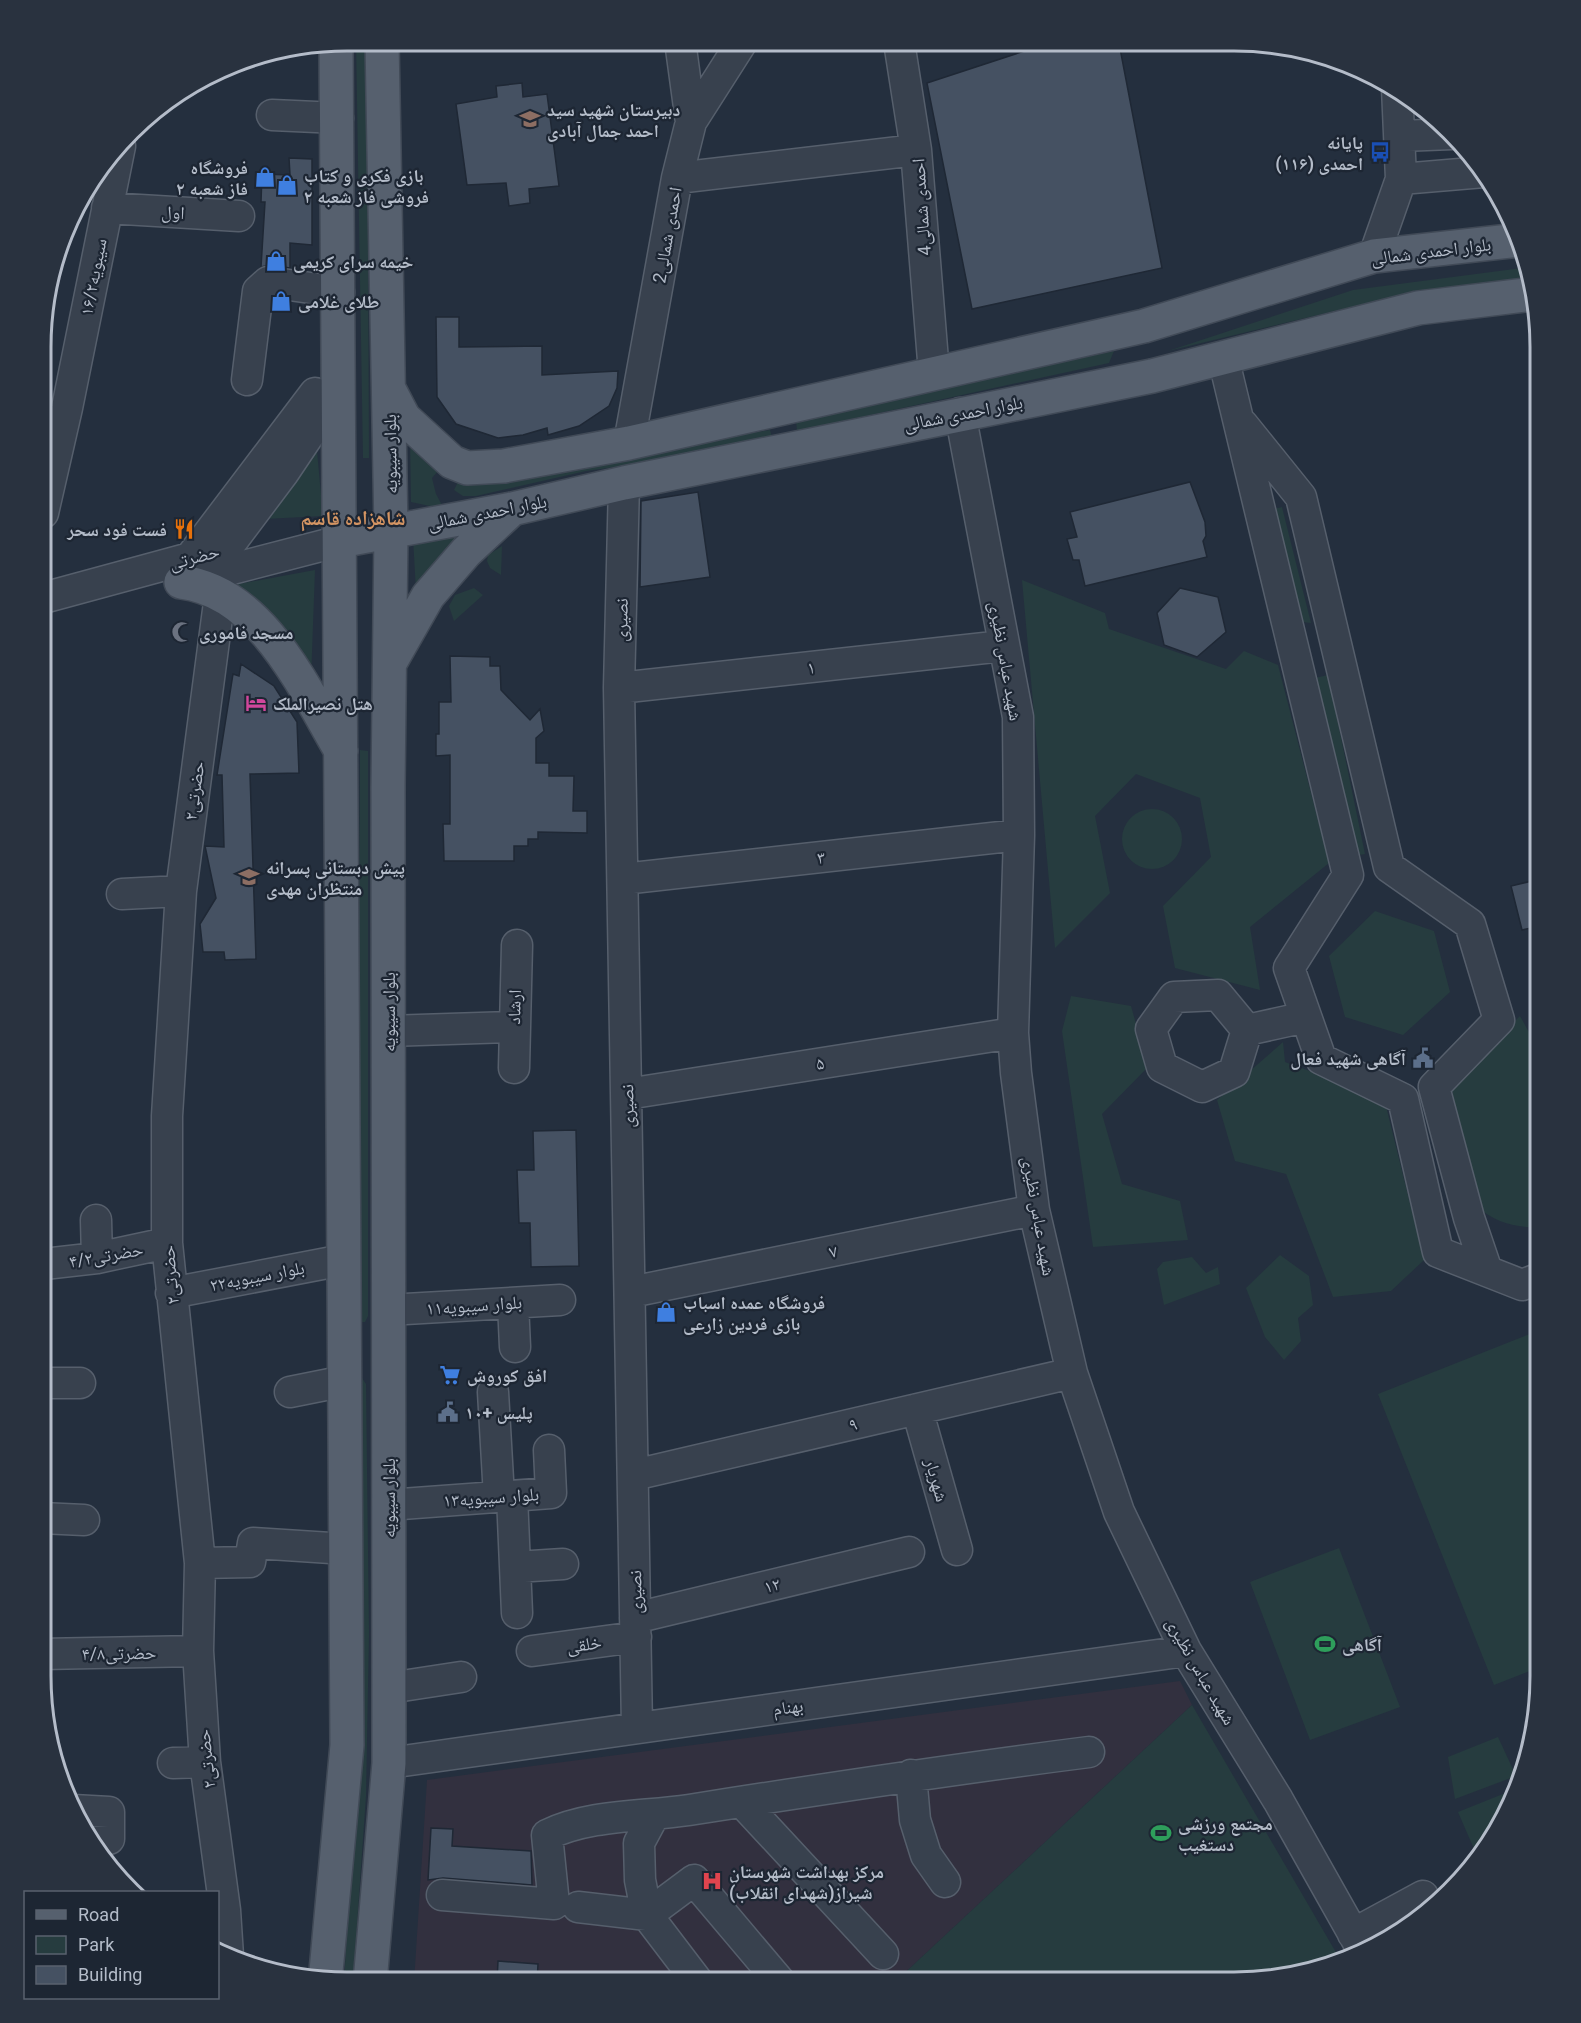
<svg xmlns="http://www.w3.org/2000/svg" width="1581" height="2023" viewBox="0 0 1581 2023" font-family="Roboto,'Noto Naskh Arabic',sans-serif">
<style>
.medical{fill:#32303f}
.green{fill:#263c3f}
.building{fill:#455162;stroke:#1f2835;stroke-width:1.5}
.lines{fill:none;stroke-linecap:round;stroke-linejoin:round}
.minor-casing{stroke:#565f6c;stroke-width:33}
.major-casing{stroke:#414a57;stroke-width:36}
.minor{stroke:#38414e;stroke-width:30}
.major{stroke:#56606e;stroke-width:33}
.labels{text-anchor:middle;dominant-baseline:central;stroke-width:4.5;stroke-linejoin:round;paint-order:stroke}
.poi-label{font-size:18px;font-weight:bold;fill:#b4bcc9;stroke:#1d2633;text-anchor:start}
.street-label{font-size:18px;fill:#b4bcc9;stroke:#1d2633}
.neighbourhood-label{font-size:20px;font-weight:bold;fill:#d59563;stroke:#1d2633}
.rim{fill:none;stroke:#b4bcc9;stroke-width:3}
</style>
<rect width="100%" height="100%" fill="#242f3e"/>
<path class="medical" d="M1180,1681L1192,1705L895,1982H414L427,1780Z"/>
<path class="green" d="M356,41H367L369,458H363Z
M1530,267L1532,282L1343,309L1168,351L1353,290Z
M1114,351L1109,363L797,431L796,420Z
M770,430L772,437L653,462L586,471L476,496H463L454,490L459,480Z
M410,436L445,463L432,478L436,494L444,509L411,502Z
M317,451L323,516L264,519Z
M1282,507L1311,623L1302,622L1274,509Z
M465,527L416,591L413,538Z
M502,546L501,575L490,568L487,561L488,555Z
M315,570L311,680L233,585Z
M1022,580L1105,613L1109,629L1226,669L1244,651L1278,665L1329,863L1250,927L1260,990L1175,968L1163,906L1211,857L1200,798L1136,774L1095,816L1110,893L1055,948Z
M474,588L483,595L454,621L449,606L455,595Z
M1328,675L1365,854L1353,856L1315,678Z
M360,750L368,751V1316L365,1322H360L357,1316Z
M1122 839a30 30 0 1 1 60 0a30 30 0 1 1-60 0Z
M1375,911L1434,931L1450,992L1403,1035L1345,1017L1329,956Z
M1071,996L1131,1006L1148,1067L1102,1114L1122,1184L1180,1201L1188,1240L1093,1247L1062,1031Z
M1520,1016L1540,1052V1228C1514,1227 1495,1223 1475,1205L1451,1085Z
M1283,1042L1285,1062L1384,1098L1424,1260L1391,1291L1333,1297L1286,1174L1235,1161L1217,1100Z
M1280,1255L1309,1276L1313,1305L1298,1318L1301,1341L1284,1360L1265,1337L1246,1288Z
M1192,1257L1206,1273L1218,1267L1220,1284L1164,1305L1157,1269L1163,1262Z
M1540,1330V1667L1494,1685L1378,1394Z
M362,1378L366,1384L369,1633L366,1796L353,1982H344L358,1759V1381Z
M1339,1548L1400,1707L1310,1740L1250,1582Z
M1192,1705L1341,1961L1314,1972L1254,1982H895Z
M1498,1737L1516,1776L1455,1799L1448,1757Z
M1518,1788L1490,1844L1474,1849L1458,1812Z"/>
<path class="building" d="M1049,43H1119L1162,268L972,309L927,83Z
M522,83L523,97L547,94L559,186L529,189L530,203L509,206L506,183L467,185L456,104L497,97L496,86Z
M289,158L312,159V245L290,243V268L270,265L261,267L265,202H261L262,174L290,175Z
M436,317H459V347L542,346V375L618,371L617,388L609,406L579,426L548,435L547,428L523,435L498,438L456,424L437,397Z
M1190,482L1205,522L1206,536L1203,541L1207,557L1085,586L1079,560H1073L1067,539L1077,537L1070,512Z
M698,492L710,577L640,587L641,501Z
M1180,588L1218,597L1226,632L1197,657L1164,645L1157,613Z
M450,656L490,657V666H500L501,690L530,720L540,709L544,731L536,738V763H549V776H574L573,811H587V833L538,832V839H528V846H514V861H444L443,824H450V755L436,756V734H439V702H451Z
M241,664L274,686L297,722L299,773L250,774L256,959L225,960L224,952H203L200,924L216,898L205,846L224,847L222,775H217L233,674L239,676Z
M1540,879V926L1522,930L1511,886Z
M576,1130L579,1266L531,1267L530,1223H519L517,1170H534L533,1131Z
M431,1828L453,1829L452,1846L531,1851L532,1885L443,1878L428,1880Z
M498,1961L538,1964L537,1982H497Z"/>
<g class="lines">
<g class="minor-casing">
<path id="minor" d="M680,41L691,122
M899,42L916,150L934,373
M272,115L338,118
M1401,136L1452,134
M677,178L916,150
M1401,179L1484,172
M107,208L239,216
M1374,256L1401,179L1397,88
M1223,357L1348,875L1289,968L1321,1059L1403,1099L1438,1252L1522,1285L1540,1278
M247,380L258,291L268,282L339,292
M960,413L1018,717L1019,835L1013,1033L1016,1073L1034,1210L1072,1373L1119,1512L1186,1651L1278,1800L1363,1951
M1243,425L1301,497L1389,867L1470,924L1499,1020L1434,1087L1469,1218L1487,1271
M629,443L677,178L691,122L742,42
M624,483L619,688L637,1728
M43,513L67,408L120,146
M190,558L315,393
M182,582L340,541
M220,595L181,891L167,1116V1243L200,1563L198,1651L205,1762L225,1910L228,1956
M43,598L227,548L284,472L339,390
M619,688L1003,646
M623,879L1019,835
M122,894L181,891
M1247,1030L1234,1072L1202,1087L1162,1067L1151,1029L1174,997L1218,995L1247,1030L1306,1017
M388,1031L513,1027
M514,1068L517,945
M627,1094L1013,1033
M96,1220L97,1258
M44,1264L97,1258L167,1243
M631,1292L1034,1210
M171,1293L343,1260
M513,1303L515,1347
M388,1310L560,1300
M41,1383H80
M290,1392L345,1381
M493,1392L499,1497
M917,1409L957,1550
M634,1475L1072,1373
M512,1496L517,1613
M388,1505L551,1493L549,1450
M41,1518L84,1520
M200,1563L250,1562L253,1543L346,1549
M516,1567L563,1564
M635,1618L909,1552
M532,1651L636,1637
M41,1654L198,1651
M389,1688L461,1677
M173,1763L205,1762
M389,1763L1186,1651
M911,1775L915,1820L926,1855L945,1882
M742,1802L883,1954
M73,1810L109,1812V1839
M442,1895L554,1904L547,1835C590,1814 643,1817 689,1810C822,1789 955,1769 1089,1752
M578,1907L647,1915L640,1880L639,1843L654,1815
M1353,1934L1423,1896
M698,1982L647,1915L694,1880L780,1982"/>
</g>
<g class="major-casing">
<path id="major" d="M390,391L404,418L452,462L467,468L504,466L629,443L1144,326L1374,256L1519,240
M340,541L512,509L624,483L1152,376L1418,308L1534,294
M181,582C262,592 304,688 341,751
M391,661L428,596L466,552L512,509
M325,1982L347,1745L336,42
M370,1982L389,1763L388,787L391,531L382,41"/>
</g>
<use href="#minor" class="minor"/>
<use href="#major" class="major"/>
</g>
<defs>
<g id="school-bare" transform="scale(1.62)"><path d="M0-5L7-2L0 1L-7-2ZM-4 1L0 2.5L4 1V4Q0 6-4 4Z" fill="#8d6e63" stroke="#1d2633" stroke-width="2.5" paint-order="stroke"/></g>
<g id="bus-bare" transform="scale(1.62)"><path d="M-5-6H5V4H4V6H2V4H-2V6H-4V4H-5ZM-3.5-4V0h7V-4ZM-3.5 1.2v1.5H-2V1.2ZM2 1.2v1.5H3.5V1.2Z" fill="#1a4fb4" stroke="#1d2633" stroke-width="2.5" paint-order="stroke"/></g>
<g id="shop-bare" transform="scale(1.62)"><path d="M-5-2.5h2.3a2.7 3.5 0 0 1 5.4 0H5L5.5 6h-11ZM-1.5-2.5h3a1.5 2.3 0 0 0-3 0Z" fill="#3f7fe0" stroke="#1d2633" stroke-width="2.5" paint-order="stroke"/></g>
<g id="restaurant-bare" transform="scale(1.62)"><path d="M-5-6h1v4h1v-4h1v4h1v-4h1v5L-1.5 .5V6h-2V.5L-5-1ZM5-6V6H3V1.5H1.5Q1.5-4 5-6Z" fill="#e8710a" stroke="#1d2633" stroke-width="2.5" paint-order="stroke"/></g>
<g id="mosque-bare" transform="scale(1.62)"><path d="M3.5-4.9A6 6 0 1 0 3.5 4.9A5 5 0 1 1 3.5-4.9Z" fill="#6b7280" stroke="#1d2633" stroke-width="2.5" paint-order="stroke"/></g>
<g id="hotel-bare" transform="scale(1.62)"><path d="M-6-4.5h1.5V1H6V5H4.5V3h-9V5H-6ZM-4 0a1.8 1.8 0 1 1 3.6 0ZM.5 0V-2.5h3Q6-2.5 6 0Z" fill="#d1479c" stroke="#1d2633" stroke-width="2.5" paint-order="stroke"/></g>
<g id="civic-bare" transform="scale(1.62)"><path d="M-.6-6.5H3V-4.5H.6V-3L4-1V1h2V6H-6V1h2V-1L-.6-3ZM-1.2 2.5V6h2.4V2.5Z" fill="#5c6f8a" stroke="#1d2633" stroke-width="2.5" paint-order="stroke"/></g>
<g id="supermarket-bare" transform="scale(1.62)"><path d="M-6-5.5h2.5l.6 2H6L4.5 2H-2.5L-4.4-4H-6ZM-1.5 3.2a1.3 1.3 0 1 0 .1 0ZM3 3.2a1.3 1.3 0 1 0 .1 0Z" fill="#3f7fe0" stroke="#1d2633" stroke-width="2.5" paint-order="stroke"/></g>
<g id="stadium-bare" transform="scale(1.62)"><path d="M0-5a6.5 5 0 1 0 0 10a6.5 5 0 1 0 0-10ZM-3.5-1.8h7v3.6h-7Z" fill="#2e9e5b" stroke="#1d2633" stroke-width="2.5" paint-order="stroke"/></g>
<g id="hospital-bare" transform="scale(1.62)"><path d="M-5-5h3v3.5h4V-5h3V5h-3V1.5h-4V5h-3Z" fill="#e0444e" stroke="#1d2633" stroke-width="2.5" paint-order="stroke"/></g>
</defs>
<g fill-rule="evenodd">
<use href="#school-bare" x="530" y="119"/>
<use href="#bus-bare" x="1380" y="152"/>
<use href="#shop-bare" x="265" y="177"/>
<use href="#shop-bare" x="287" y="185"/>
<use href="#shop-bare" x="276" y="261"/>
<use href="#shop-bare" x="281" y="301"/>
<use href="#restaurant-bare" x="184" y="529"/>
<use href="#mosque-bare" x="182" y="632"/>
<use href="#hotel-bare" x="256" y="703"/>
<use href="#school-bare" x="249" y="877"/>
<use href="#civic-bare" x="1423" y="1058"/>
<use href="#shop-bare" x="666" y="1312"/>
<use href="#supermarket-bare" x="450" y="1375"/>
<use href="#civic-bare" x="448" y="1412"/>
<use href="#stadium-bare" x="1325" y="1644"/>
<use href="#stadium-bare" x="1161" y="1833"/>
<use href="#hospital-bare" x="712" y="1881"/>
</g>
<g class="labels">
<g class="poi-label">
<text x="547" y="109">دبیرستان شهید سید<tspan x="547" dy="21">احمد جمال آبادی</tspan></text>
<text x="1363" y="142" text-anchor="end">پایانه<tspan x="1363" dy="21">احمدی (۱۱۶)</tspan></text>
<text x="248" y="167" text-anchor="end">فروشگاه<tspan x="248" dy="21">فاز شعبه ۲</tspan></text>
<text x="304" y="175">بازی فکری و کتاب<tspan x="304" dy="21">فروشی فاز شعبه ۲</tspan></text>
<text x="293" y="261">خیمه سرای کریمی</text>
<text x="298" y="301">طلای غلامی</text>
<text x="167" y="529" text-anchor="end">فست فود سحر</text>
<text x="199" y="632">مسجد فاموری</text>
<text x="273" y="703">هتل نصیرالملک</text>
<text x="266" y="867">پیش دبستانی پسرانه<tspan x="266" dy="21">منتظران مهدی</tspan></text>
<text x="1406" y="1058" text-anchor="end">آگاهی شهید فعال</text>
<text x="683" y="1302">فروشگاه عمده اسباب<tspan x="683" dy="21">بازی فردین زارعی</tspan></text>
<text x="467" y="1375">افق کوروش</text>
<text x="465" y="1412">پلیس +۱۰</text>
<text x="1342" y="1644">آگاهی</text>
<text x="1178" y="1823">مجتمع ورزشی<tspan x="1178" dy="21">دستغیب</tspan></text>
<text x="729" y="1871">مرکز بهداشت شهرستان<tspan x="729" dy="21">شیراز(شهدای انقلاب)</tspan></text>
</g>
<g class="street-label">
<text transform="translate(921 207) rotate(-94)">4احمدی شمالی</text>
<text transform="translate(173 212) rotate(3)">اول</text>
<text transform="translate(667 235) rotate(-80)">2احمدی شمالی</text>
<text transform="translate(1431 251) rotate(-7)">بلوار احمدی شمالی</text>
<text transform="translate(93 277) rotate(-79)">سیبویه۱۶/۲</text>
<text transform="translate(963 413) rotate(-11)">بلوار احمدی شمالی</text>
<text transform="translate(390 454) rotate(-91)">بلوار سیبویه</text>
<text transform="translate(487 512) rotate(-11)">بلوار احمدی شمالی</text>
<text transform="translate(194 557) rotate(-15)">حضرتی</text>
<text transform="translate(621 620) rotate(-89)">نصیری</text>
<text transform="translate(1006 661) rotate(80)">شهید عباس نظیری</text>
<text transform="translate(811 667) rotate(-6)">۱</text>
<text transform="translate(194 791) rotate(-82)">حضرتی۲</text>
<text transform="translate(821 857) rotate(-6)">۳</text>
<text transform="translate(514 1007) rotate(-88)">ارشاد</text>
<text transform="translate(388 1012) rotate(-90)">بلوار سیبویه</text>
<text transform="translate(820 1063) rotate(-9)">۵</text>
<text transform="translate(627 1106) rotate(-91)">نصیری</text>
<text transform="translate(1039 1216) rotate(80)">شهید عباس نظیری</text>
<text transform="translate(833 1251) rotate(-12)">۷</text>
<text transform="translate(106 1255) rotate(-10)">حضرتی۴/۲</text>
<text transform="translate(170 1275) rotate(-95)">حضرتی۲</text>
<text transform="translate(257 1276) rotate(-11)">بلوار سیبویه۲۲</text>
<text transform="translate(474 1305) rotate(-4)">بلوار سیبویه۱۱</text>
<text transform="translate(853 1424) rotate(-13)">۹</text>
<text transform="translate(937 1480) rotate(74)">شهریار</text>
<text transform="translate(491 1497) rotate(-4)">بلوار سیبویه۱۳</text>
<text transform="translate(388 1498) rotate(-90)">بلوار سیبویه</text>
<text transform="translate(772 1585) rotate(-14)">۱۲</text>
<text transform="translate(635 1592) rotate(-91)">نصیری</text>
<text transform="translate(584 1644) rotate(-8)">خلقی</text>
<text transform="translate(119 1653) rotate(-1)">حضرتی۴/۸</text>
<text transform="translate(1201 1671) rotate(60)">شهید عباس نظیری</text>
<text transform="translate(788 1707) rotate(-8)">بهنام</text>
<text transform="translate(206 1759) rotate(-96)">حضرتی۲</text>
</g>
<g class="neighbourhood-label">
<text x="353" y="518">شاهزاده قاسم</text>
</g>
</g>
<path d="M0 0H1581V2023H0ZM347 51H1234A296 296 0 0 1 1530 347V1676A296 296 0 0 1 1234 1972H347A296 296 0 0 1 51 1676V347A296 296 0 0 1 347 51Z" fill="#29323f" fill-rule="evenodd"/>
<path class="rim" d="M347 51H1234A296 296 0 0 1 1530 347V1676A296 296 0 0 1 1234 1972H347A296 296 0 0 1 51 1676V347A296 296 0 0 1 347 51Z"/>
<rect x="24" y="1891" width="195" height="108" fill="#1d2633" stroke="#59626f" stroke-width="1.5"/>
<rect x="36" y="1910" width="30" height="9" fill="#56606e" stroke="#59626f" stroke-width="1.5"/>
<text x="78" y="1921" font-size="18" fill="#b4bcc9">Road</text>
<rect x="36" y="1936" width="30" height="18" fill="#263c3f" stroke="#59626f" stroke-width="1.5"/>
<text x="78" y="1951" font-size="18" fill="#b4bcc9">Park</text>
<rect x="36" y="1966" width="30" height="18" fill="#455162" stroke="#59626f" stroke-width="1.5"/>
<text x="78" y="1981" font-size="18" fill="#b4bcc9">Building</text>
</svg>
